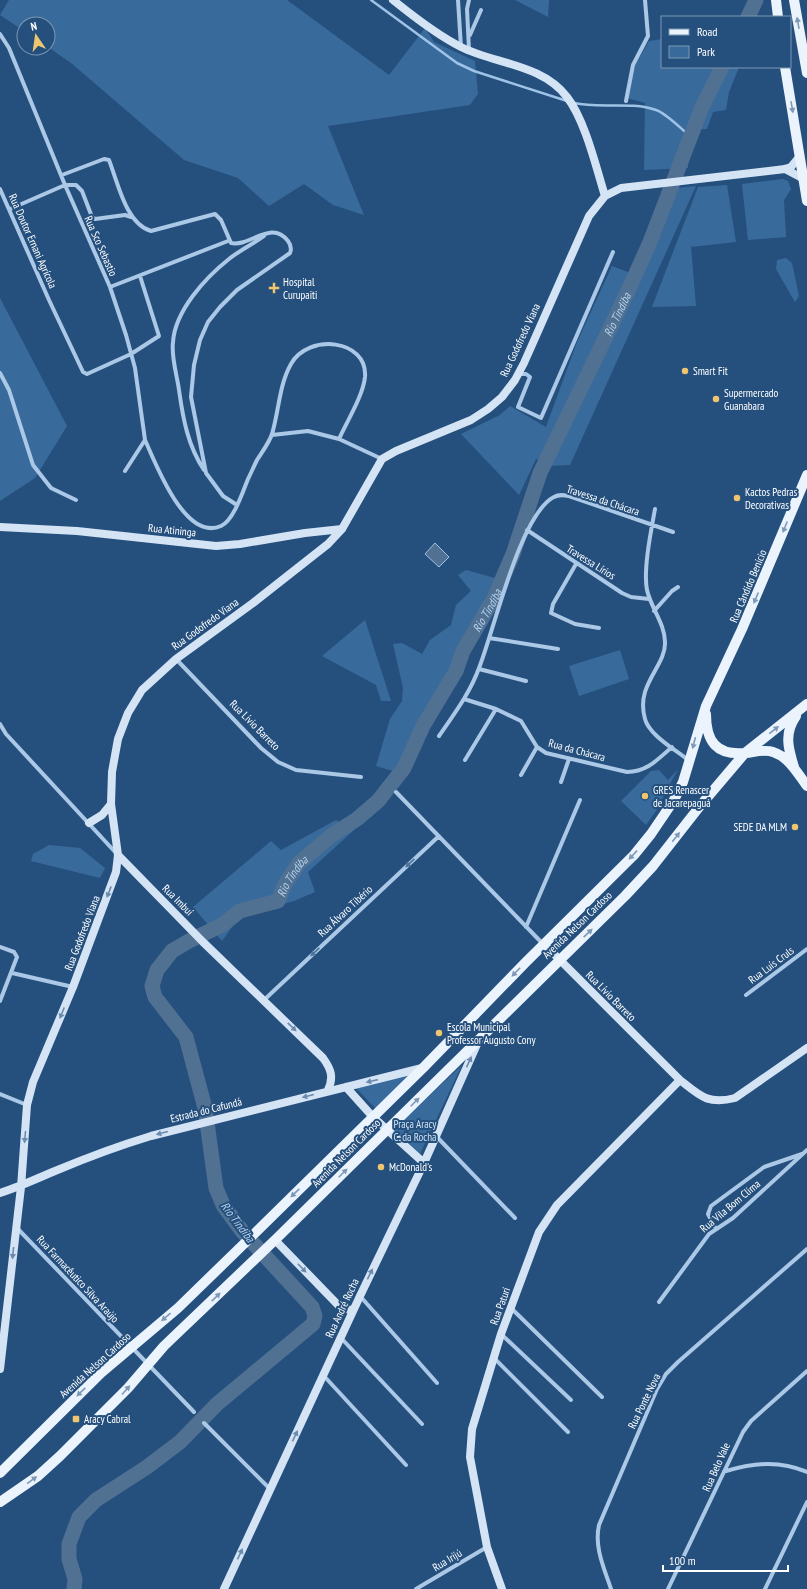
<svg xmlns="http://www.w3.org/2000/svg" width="807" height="1589" viewBox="0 0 807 1589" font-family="'PT Sans Narrow',sans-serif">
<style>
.green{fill:#396a9c}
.water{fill:#517192;stroke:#9fc3e6}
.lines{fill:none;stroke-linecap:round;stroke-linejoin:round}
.stream{stroke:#9fc3e6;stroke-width:2.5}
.river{stroke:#517192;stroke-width:15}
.street{stroke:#abc8e6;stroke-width:4}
.secondary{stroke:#d4e4f5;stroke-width:8}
.primary{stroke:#ebf3fd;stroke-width:10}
.oneway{fill:#7e99b7}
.oneway2{fill:#4d749d}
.oneway3{fill:#6b8bae}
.poi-dot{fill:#efc56f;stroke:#25507e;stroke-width:1.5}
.labels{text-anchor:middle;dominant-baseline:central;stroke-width:4;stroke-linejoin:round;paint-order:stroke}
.street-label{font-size:11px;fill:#fff;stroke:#25507e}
.poi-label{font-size:11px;fill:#fff;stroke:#25507e;text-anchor:start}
.park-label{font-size:11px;fill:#cee1f5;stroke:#25507e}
.water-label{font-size:12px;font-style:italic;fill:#b6d2ed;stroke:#25507e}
</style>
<rect width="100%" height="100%" fill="#25507e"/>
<path class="green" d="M9,0H287L389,75L425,28L434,42L475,61L478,94L470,105L328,126L364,215L333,205L304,184L269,206L238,178L184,160L71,63L48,47V24H24V31L0,15Z
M515,0H549L548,17Z
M662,39V67H738V70L729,92L726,110L713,112L707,129L689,130L688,168L644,170L645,103L627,98L635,66L649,41Z
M783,179L788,181L791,189L784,200L786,237L748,240L742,184Z
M727,185L736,242L691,247L696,306L652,307L698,187Z
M696,186L570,465L551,466L536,459L519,495L461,434L500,415L510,406L546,427L577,342L612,266L638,276L676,188Z
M786,258L792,263L799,296L795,302L776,269L777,260Z
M0,298L67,426L35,478L0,501Z
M466,570L495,578L439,696L420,726L403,763L396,772L376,766L390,719L402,701L403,688L393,644L402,643L422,654L430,640L451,625L456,605L471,591L458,575Z
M365,620L391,701H381L376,685L322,656Z
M620,650L629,679L579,696L569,666Z
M678,769L656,811L646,825L621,801L651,771L659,770L668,780Z
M336,820L354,830L308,872L315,892L294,901L258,911L238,919L222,941L193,907L271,841L281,850Z
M49,845L80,848L105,868L100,878L31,861L33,854Z
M462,1065L420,1154L393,1130Z
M414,1073L376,1109L355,1087Z"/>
<path class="water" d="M435,543L449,557L439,567L425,554Z"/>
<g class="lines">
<path class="stream" d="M371,0L457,63L474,71L567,101
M574,103C601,109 630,101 656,110C666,113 681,129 690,136"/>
<g class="river">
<path d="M748,17L756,0"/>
<path id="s1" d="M74,1589L75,1579L69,1559V1544L79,1517L96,1500L147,1467L180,1442L217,1404L313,1324L315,1316L312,1307L242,1231L223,1205L216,1188L205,1108L186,1037L155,997L152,986L157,970L172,951L189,941L222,925L240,911L278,901L285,884L299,863L332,835L357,819L378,801L404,768L423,726L456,671L463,651L494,598L513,554L540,473L628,291L650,242L702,107L722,67"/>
</g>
<path class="street" d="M458,0L461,47
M469,0L467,9L469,50
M0,34L9,48L65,185L110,287L126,335L135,368L145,440L125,471
M470,35L481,10
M626,101L633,65L648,36L645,0
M62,175L104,159L109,160C118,183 126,224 151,231L215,214L221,220L231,243C251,247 271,219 288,241C291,245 292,248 290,253L237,290L220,307L208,322L200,340L194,365L191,397L206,473L223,496L237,505
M0,189L49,300L83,372L87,374L131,354L159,336L140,276
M10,209L65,185H76L82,191L92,217L95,219L125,215L131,217
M110,287L228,241
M0,373L9,390L33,465L51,488L76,500
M519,374H526L530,377L518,407L541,418L613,252
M272,435L308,431L339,439
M145,440C156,464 185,542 221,526C234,520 243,491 248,479C251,473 254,466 257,460C262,452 269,443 272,434C279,411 279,385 291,364C308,333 368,339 365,377C363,396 347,421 339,439L382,459
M204,470C188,446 183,419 179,390C177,375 171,357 173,342C175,311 205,278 229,259C240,250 253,244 264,236
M655,509C651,531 643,570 647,590C651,608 665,624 665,642C666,667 635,684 645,719C649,735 676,750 688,760
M527,530L622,593L631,597L649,599
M576,564L553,604L551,613L575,624L599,628
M654,611L672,591L678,587
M489,638L558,649
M176,659L261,748L278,762L296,770L361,777
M479,669L526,681
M464,699L496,709L521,721L537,747L546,753L627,772C647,772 658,759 672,747
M0,724L6,734L116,853
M439,736C454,714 470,693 479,668C494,631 520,514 554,497C559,494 564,495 569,496L673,532
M465,760L496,709
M521,775L537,747
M561,782L569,759
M396,792L543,944
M526,927L580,800
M0,947L14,952L17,957L0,1001
M12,973L73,987
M746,995L807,949
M264,1000L439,836
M0,1094L27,1105
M436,1136L515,1218
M17,1228L194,1412
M716,1229L708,1214L711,1206L764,1167L802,1154
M360,1296L437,1383
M659,1302L709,1234L733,1218L807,1150
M511,1308L602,1397
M501,1334L571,1400
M341,1338L422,1424
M494,1358L568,1432
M324,1376L406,1465
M204,1423L270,1489
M726,1471C754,1463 779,1460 807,1472
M416,1589L487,1547
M611,1589C604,1568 594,1547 599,1525L657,1389L666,1374L678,1362L807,1249
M668,1589L743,1432L751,1421L807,1371
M765,1589L807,1502"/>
<path class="secondary" d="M393,0C414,17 437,35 461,47C495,64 542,64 567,97C585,120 596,167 605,196
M785,169L804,179
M0,527L77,531L216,546L240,544L305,533L342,529
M89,823L102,815L111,804
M118,855L203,942L323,1058C331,1069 334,1077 328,1090
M544,944L680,1080C700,1096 708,1105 735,1098L807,1048
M346,1087L373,1117L424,1163
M0,1193C19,1187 36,1179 55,1171C86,1158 118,1146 151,1136L422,1068
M275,1240L339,1306L345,1309L353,1310
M0,1369L21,1187L27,1105L33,1082L73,987L116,872L118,855L111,804L112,772L118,739L128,713L142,690L176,659L253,603L328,544L342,529L382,459L396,451L471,420L488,409L502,397L515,380L524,363L589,216L605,196L621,188L785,169L791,167L800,156
M224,1589L360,1296L424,1163L478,1042
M502,1589L487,1547L470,1457L472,1429L501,1334L539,1232L557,1205L680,1080"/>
<path class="primary" d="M776,0L778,17
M794,0L807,73
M785,67L807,201
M706,714C706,741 716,756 746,753C755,752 765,749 773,752C789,757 798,774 807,786
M794,767C788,748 784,733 796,716
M0,1473L101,1373L178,1308L252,1236L423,1068L525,963L634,855L651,834L674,800L683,782L706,706L742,629L807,475
M0,1502L38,1476L60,1456L128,1388L164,1346L275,1240L625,896L653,866L700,806L745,753L807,704"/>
</g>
<defs><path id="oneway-solid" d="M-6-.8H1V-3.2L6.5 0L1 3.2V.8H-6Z"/></defs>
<g class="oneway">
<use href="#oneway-solid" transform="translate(798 23) rotate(-100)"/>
<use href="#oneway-solid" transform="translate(792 107) rotate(80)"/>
<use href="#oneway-solid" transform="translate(785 527) rotate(112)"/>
<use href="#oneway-solid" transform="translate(756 598) rotate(113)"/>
<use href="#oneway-solid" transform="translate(774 730) rotate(-38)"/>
<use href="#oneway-solid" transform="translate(694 743) rotate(104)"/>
<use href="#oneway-solid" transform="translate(676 837) rotate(-52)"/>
<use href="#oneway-solid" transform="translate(633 855) rotate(133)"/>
<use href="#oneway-solid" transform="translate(588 933) rotate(-43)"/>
<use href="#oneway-solid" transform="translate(516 972) rotate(134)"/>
<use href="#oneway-solid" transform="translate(415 1102) rotate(-45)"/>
<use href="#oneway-solid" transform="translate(343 1173) rotate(-45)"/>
<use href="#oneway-solid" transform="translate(295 1193) rotate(136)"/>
<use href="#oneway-solid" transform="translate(216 1297) rotate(-44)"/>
<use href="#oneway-solid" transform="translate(166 1317) rotate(140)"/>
<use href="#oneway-solid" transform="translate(126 1390) rotate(-48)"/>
<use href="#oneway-solid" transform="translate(81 1392) rotate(136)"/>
<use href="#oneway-solid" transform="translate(32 1480) rotate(-36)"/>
</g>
<g class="oneway2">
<use href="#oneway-solid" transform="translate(410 863) rotate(137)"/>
<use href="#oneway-solid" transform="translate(315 952) rotate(137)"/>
</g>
<g class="oneway3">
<use href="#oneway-solid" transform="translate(109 892) rotate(111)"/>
<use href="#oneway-solid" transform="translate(62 1013) rotate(112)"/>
<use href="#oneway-solid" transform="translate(292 1027) rotate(44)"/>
<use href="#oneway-solid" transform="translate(469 1062) rotate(-65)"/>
<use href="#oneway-solid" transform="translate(372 1081) rotate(167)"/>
<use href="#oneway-solid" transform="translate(308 1096) rotate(166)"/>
<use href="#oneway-solid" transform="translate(162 1133) rotate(165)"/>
<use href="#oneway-solid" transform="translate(25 1137) rotate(95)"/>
<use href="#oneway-solid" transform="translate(13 1253) rotate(96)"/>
<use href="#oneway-solid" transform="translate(302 1268) rotate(46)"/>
<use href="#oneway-solid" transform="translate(370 1274) rotate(-64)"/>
<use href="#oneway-solid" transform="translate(295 1436) rotate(-65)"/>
<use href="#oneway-solid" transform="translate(240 1554) rotate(-65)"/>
</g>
<g class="poi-dot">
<path d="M272 282h4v4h4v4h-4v4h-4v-4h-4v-4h4z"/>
<circle cx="685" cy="371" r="4"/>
<circle cx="716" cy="399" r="4"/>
<circle cx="737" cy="498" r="4"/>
<circle cx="645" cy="796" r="4"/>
<circle cx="795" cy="827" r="4"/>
<circle cx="439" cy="1033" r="4"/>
<circle cx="381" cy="1167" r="4"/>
<rect x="72" y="1415" width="8" height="8" rx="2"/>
</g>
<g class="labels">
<g class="street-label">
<text transform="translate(33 241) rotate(66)">Rua Doutor Ernani Agrícola</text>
<text transform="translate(101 246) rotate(66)">Rua Sco Sebastio</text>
<text transform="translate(520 340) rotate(-65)">Rua Godofredo Viana</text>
<text transform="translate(603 500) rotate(18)">Travessa da Chácara</text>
<text transform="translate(172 530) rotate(6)">Rua Atininga</text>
<text transform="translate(591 562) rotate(32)">Travessa Lírios</text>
<text transform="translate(748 586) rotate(-67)">Rua Cândido Benício</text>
<text transform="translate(205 624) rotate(-36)">Rua Godofredo Viana</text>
<text transform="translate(255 725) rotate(45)">Rua Lívio Barreto</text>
<text transform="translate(577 750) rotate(15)">Rua da Chácara</text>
<text transform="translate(178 900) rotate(45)">Rua Imbuí</text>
<text transform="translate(345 911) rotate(-43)">Rua Álvaro Tibério</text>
<text transform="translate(577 925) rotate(-44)">Avenida Nelson Cardoso</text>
<text transform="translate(82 933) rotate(-69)">Rua Godofredo Viana</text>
<text transform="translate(771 965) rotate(-37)">Rua Luís Cruls</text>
<text transform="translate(611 996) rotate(45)">Rua Lívio Barreto</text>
<text transform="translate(206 1110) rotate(-14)">Estrada do Cafundá</text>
<text transform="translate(346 1153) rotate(-45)">Avenida Nelson Cardoso</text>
<text transform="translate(730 1206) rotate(-40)">Rua Vila Bom Clima</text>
<text transform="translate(78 1279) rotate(47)">Rua Farmacêutico Silva Araújo</text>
<text transform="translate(500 1306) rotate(-70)">Rua Paturi</text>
<text transform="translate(342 1308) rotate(-65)">Rua André Rocha</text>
<text transform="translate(95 1365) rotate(-42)">Avenida Nelson Cardoso</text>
<text transform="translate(644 1401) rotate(-64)">Rua Ponte Nova</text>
<text transform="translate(716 1467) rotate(-66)">Rua Belo Vale</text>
<text transform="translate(447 1560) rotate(-31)">Rua Irijú</text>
</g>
<g class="poi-label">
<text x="283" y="282">Hospital<tspan x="283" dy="13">Curupaiti</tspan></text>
<text x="693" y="371">Smart Fit</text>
<text x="724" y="393">Supermercado<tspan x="724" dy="13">Guanabara</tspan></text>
<text x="745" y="492">Kactos Pedras<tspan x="745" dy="13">Decorativas</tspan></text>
<text x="653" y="790">GRES Renascer<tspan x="653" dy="13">de Jacarepaguá</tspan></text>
<text x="787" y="827" text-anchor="end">SEDE DA MLM</text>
<text x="447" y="1027">Escola Municipal<tspan x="447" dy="13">Professor Augusto Cony</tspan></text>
<text x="389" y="1167">McDonald's</text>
<text x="84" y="1419">Aracy Cabral</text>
</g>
<g class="park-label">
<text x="415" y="1124">Praça Aracy<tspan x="415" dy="13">C. da Rocha</tspan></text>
</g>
<g class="water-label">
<text stroke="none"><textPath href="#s1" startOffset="1615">Rio Tindiba</textPath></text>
<text stroke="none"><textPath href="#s1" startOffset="1291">Rio Tindiba</textPath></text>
<text stroke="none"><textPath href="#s1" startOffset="955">Rio Tindiba</textPath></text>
<text transform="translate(238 1222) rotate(53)">Rio Tindiba</text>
</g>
</g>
<rect x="661" y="16" width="130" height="52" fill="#25507e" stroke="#7c96b2"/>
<rect x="669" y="29" width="20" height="6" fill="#ebf3fd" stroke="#7c96b2"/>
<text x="697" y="36" font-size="12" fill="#ffffff">Road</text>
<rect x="669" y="46" width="20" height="12" fill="#396a9c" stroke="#7c96b2"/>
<text x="697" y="56" font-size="12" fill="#ffffff">Park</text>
<g transform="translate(36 36) rotate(347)"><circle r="19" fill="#25507e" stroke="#7c96b2"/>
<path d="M0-3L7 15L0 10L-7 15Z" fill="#efc56f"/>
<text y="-6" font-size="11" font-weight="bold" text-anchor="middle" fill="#ffffff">N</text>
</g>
<path d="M663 1565v6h125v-6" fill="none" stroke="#ffffff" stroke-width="2"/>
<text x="669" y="1565" font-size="12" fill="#ffffff" stroke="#25507e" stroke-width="3" paint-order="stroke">100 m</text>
</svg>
